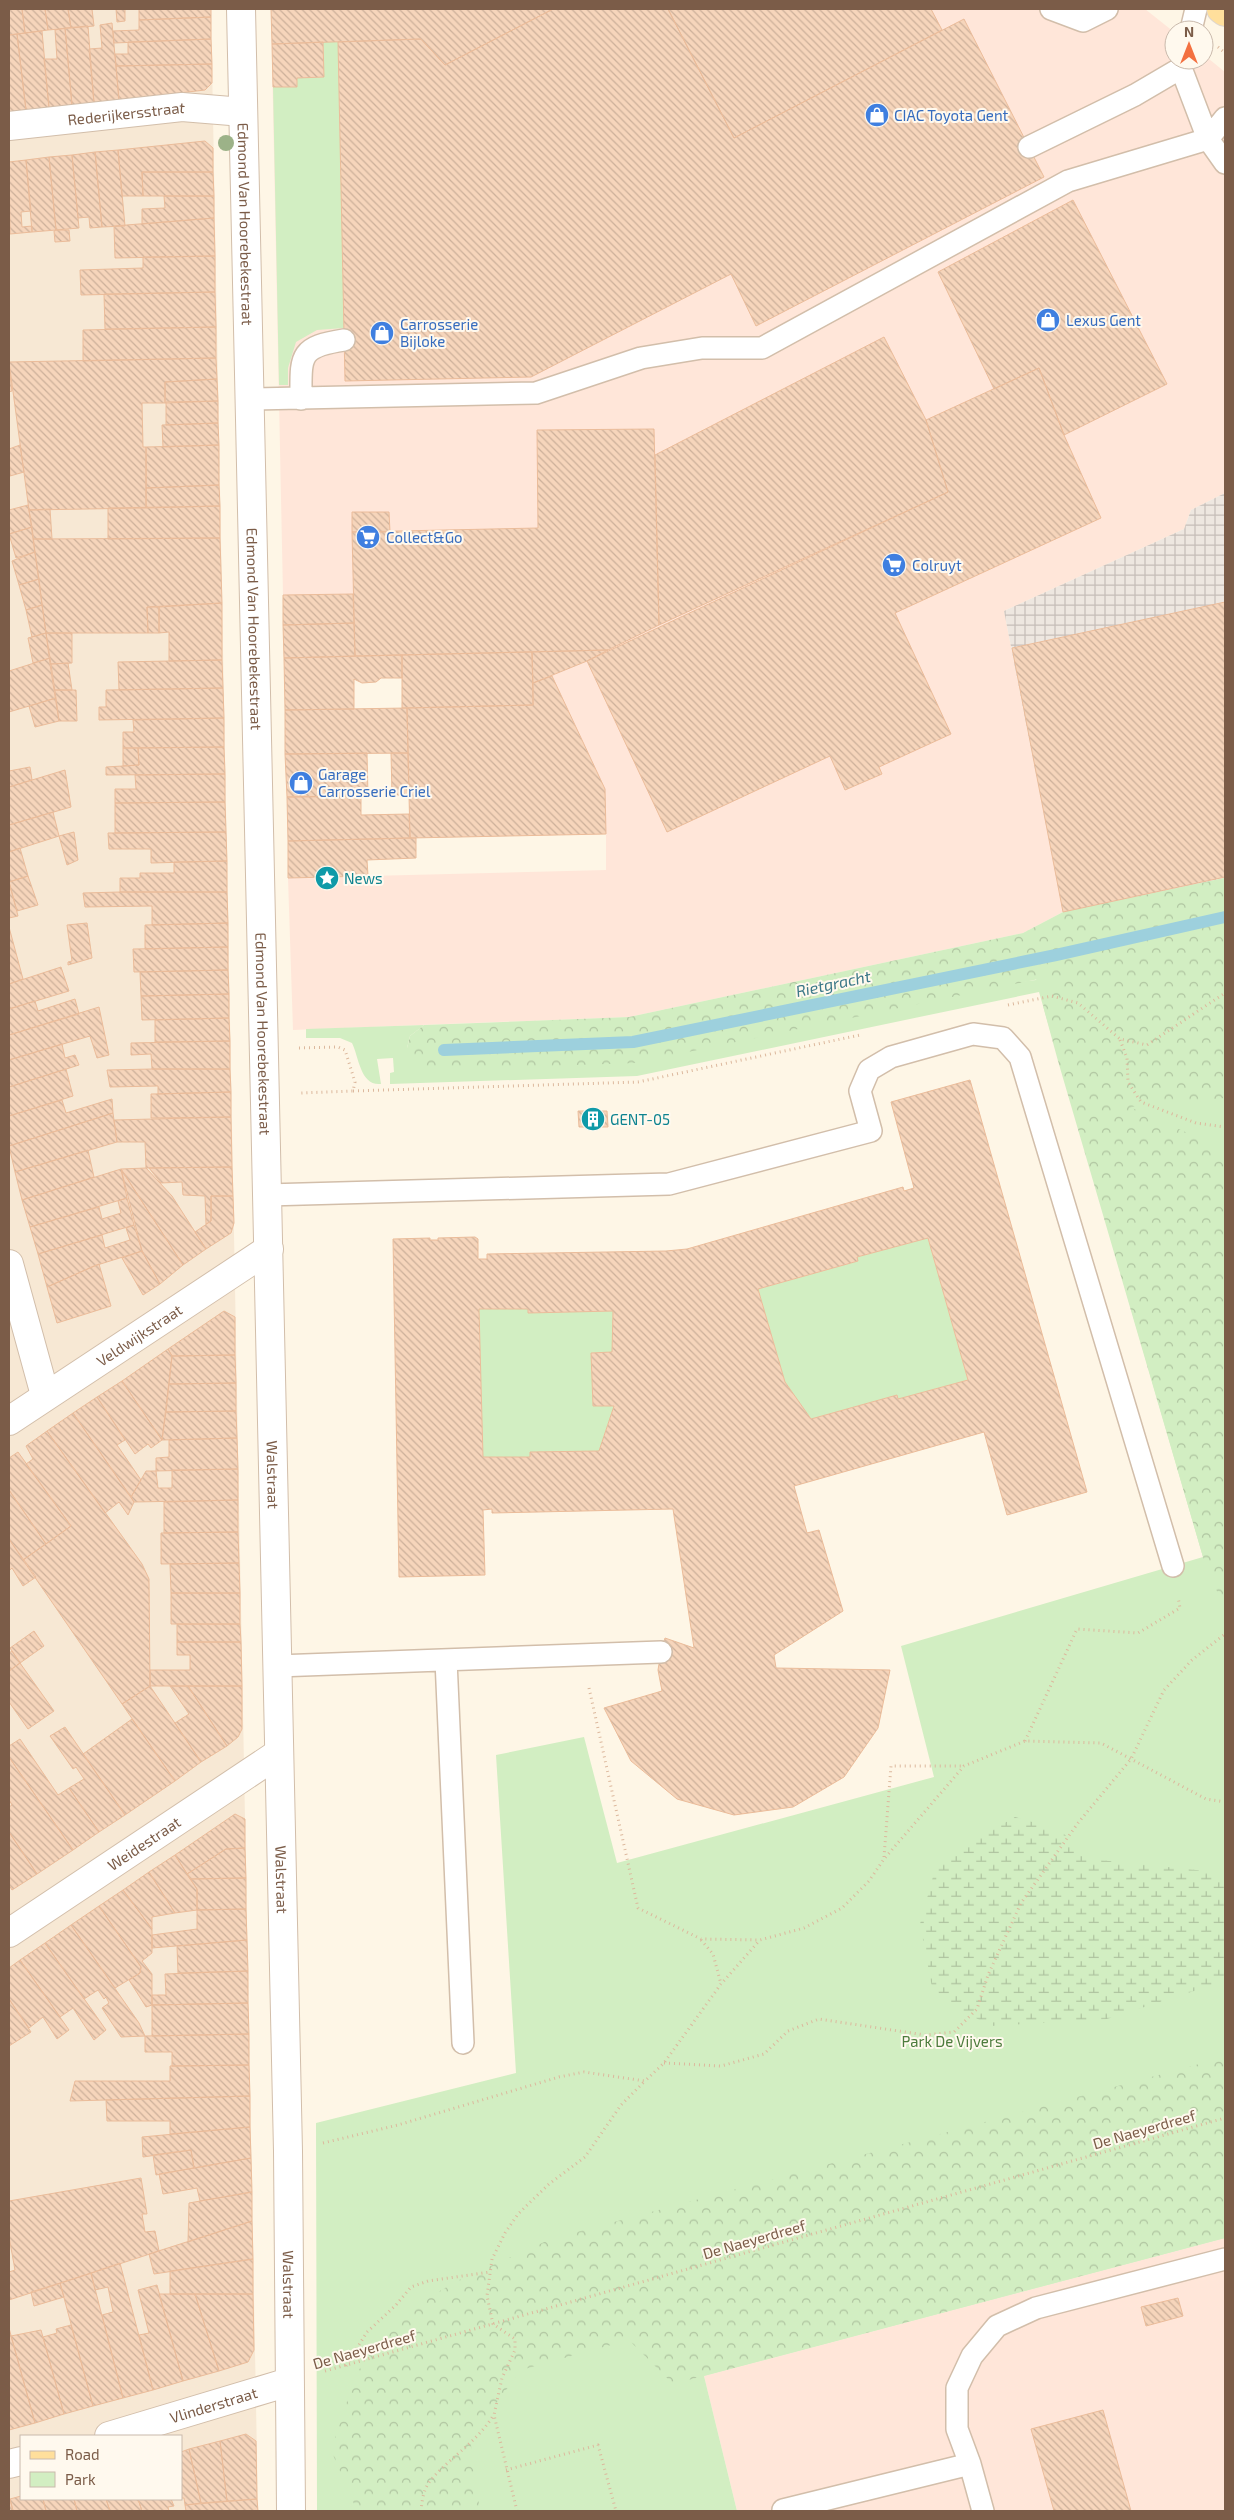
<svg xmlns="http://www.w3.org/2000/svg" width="1234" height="2520" viewBox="0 0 1234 2520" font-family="'Exo 2',sans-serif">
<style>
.residential{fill:#f7e8d4;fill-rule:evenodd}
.commercial{fill:#ffe6d9}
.industrial{fill:url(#industrial-grid)}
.green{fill:#d2eec2}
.forest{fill:url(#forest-crowns)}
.wetland{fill:url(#wetland-marsh)}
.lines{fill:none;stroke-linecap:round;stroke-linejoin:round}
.stream{stroke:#9dd0dd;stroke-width:12}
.building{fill:url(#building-back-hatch);stroke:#ebbc9a;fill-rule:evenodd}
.lane-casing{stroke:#d2beaa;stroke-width:24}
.street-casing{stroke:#d2beaa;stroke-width:30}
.primary-casing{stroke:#ddd5cf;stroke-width:30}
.path{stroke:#dcb89d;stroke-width:3;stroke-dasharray:1 4;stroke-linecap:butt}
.lane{stroke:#fff;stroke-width:21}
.street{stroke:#fff;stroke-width:28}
.primary{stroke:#ffdf9c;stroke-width:28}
.tree{fill:#9cb288}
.labels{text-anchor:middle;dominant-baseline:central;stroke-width:4;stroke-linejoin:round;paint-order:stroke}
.street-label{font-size:15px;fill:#7b5c48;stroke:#fff9ee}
.shop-label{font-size:15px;fill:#366cbe;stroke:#fff9ee;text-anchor:start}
.culture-label{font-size:15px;fill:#0d838f;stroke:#fff9ee;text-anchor:start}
.park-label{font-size:15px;fill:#4c7b3c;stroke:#fff9ee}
.water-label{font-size:16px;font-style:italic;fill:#3c7888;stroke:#fff9ee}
</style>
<defs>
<pattern id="industrial-grid" width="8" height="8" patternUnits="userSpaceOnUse" patternTransform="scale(1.25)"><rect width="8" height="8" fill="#eee7e0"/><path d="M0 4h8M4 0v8" fill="none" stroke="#c6beb8"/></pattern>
<pattern id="forest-crowns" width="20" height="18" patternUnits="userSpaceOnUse" patternTransform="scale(1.25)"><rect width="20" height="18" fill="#d2eec2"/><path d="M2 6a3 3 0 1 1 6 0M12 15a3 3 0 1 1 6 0" fill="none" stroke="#afc4a0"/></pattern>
<pattern id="wetland-marsh" width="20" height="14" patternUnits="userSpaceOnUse" patternTransform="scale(1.25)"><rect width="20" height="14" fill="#d2eec2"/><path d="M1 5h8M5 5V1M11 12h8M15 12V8" fill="none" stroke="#afc4a0"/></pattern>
<pattern id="building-back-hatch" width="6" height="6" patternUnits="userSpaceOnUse" patternTransform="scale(1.25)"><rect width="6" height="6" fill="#f6d5bb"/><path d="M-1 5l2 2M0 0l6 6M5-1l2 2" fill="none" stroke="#ccb09a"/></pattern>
</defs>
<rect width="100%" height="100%" fill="#fef6e6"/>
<path class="residential" d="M9,9H211L258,2511H9ZM21,2436H181V2499H21Z"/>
<path class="commercial" d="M271,9H1145L1174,32V60H1204V55L1225,72V493L1191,510L1184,529L1004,611L1063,912L1023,933L629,1017L293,1030L288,878L606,870V834L410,838L407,708H402V655L355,656L353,594L283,595Z
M1225,2238V2511H737L704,2376Z"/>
<path class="industrial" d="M1225,493V878L1063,912L1004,611L1184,529L1191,510Z"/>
<path class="green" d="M323,42H338L344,328L317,330L296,342L288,368V385H279L273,87H297V78L324,77Z
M1225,878V2238L704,2376L737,2511H317L316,2123L516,2073L496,1755L584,1737L617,1863L934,1777L901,1646L1203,1557L1039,992L637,1076L390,1084V1073L394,1072L393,1058L377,1059L381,1084C360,1086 359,1057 352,1043L340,1038H306V1029L424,1025L410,1036L407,1048L1036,980L1063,912Z
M928,1238L968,1380L898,1399L897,1395L811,1419L785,1382L758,1289L858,1261L857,1257Z
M479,1309H528V1313L613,1311L612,1352L591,1353L593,1406H614L599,1451L531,1452L530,1457H483Z"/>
<path class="forest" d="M1225,878V1098L1130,1107L1225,1150V1611L1203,1557L1058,1061L1043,1006L1053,989V976L635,1063L432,1070L419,1063L407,1048L410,1036L424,1025L629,1017L1023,933L1063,912Z
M1225,2057V2238L673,2384L629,2340L521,2370L470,2438L480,2511H357L331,2450L356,2374L398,2315L459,2280L551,2239Z"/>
<path class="wetland" d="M1015,1817L1060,1830L1090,1859L1225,1873V1981L1107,2019L991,2026L953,2006L932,1987L920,1924L937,1862Z"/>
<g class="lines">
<path class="stream" d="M444,1050L633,1042L1056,955L1225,917"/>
</g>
<path class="building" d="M9,9H22L25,33L9,35Z
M22,9H45L48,30L25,33Z
M45,9H68L71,28L48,30Z
M68,9H92L94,26L71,28Z
M116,9H125V21L117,22Z
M139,9H211V17L139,20Z
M271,9H553L445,65L421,39L272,44Z
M553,9H668L734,138L964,19L1044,177L756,326L731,274L531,377L345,381L338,42L421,39L445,65Z
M668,9H931L942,30L734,138Z
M211,17V39L114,43L113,31L139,30V20Z
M112,23L119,100L94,103L89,49L102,48L100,25Z
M88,26L94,103L72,105L65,28Z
M65,28L72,105L49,108L44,59H57L55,30Z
M42,31L49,108L26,110L17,34Z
M17,34L26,110L9,112V35Z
M211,39L212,64L116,66L115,54H128V42Z
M323,42L324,77L297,78V87H273L272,44Z
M212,64V83L205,90L119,100L116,66Z
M205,141L213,148V172H142L143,196H122L118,150Z
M118,150L125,226L102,227L95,152Z
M95,152L102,227L90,228L89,217L78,218L72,155Z
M72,155L79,228L56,230L49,157Z
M49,157L56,230L32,232L26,160Z
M26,160L31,211L21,212L22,227L32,226V232L10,234L9,162Z
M142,172H213L214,196H143Z
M164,196H214V218L142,224V209L165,208Z
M1073,200L1167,384L1064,435L1039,368L994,389L938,272Z
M214,218L215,256L115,258L114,226Z
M56,230H69L70,241L55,242L54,231Z
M215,256V292L81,295L80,270L143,268V257Z
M215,292L216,327L105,329L104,294Z
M216,327V358L83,361V330Z
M884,337L926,420L948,492L659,625L655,455Z
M216,358L217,379L165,382V403H142L143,447H146V508L29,510L9,362Z
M9,366L12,391L9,392Z
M1039,368L1064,435L1101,518L895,613L951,734L879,767L882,774L845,790L830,756L667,832L587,661L948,492L926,420Z
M217,379L218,401L165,403V382Z
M218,401V423L166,425V402Z
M218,423L219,445L163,447L162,425Z
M654,429L659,625L608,650L355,656L352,532L538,528L537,430Z
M20,445L24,472L10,476L9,449Z
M219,445V485L146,488V447Z
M219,485L220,506L146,508V488Z
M28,505L32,527L9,534V510Z
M220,506V538L108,539V508Z
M50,509L52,539H33L29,510Z
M352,512H389L390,532H352Z
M32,527L35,552L16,558L9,534Z
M220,538L222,603L147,607L148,633H46L33,539Z
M35,552L39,579L19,585L12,561Z
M39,579L42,605L26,610L19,585Z
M353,594L354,623L283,625V595Z
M1225,602V877L1063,912L1012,648Z
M222,603V660L169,661V632L159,633V607Z
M42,605L46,633L32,637L26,610Z
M147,607H159V633H148Z
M354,623L355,656L284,658L283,625Z
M46,633L50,658L33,663L28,638Z
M46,633H72V663L50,664Z
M608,650L587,661L533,683L532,652Z
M532,652L533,705L402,708V655Z
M402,655V678H381L376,682L362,683L354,679V709L285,710L284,658Z
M50,658L56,698L9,712V671Z
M222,660L223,688L119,690L118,662Z
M68,663L72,690H54L50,664Z
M552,676L605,789L606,834L410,838L407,708L533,705V683Z
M223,688L224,718L99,720V707H106V690Z
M54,690H76L77,721H59Z
M56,698L59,721L35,727L29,706Z
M407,708L408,753L285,754V710Z
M224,718V747L123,748V732H134L133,720Z
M224,747L225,774L106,775V767L139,765L138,748Z
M123,748H138L139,765L123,766Z
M367,753L368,796L287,797L285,754Z
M391,753H408L409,795H392Z
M30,767L32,780L9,787V771Z
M65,770L71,807L9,825V787Z
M225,774V802L115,803V789H136L135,775Z
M361,796V815L409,814L410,838L288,841L287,797Z
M225,802L226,832L115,833V803Z
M53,812L59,836L9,852V825Z
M74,832L78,860L67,865L59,836Z
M226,832L227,861L151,863V849H109L108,833Z
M410,838H416V858L367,860L368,876L288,878V841Z
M20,848L28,876L9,882V852Z
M227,861V892H120V878H140V873H174V862Z
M28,876L38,905L17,911L9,882Z
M9,882L18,916L9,918Z
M120,892H227L228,923L152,925V906L85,907L83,893Z
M87,923L92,958L68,965V962L72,961L67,925Z
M228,923V947L145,949V925Z
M9,927L23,979L9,984Z
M228,947V970L134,972L133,949Z
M61,967L69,991L9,1009V984Z
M228,970L229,994L141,996L140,972Z
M229,994V1018L142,1020L141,996Z
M75,999L79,1014L9,1035V1009L35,1001L38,1011Z
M99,1007L109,1055L97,1058L90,1036L9,1060V1035Z
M229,1018L230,1041L155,1042V1020Z
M230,1041V1069H152L151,1054L131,1055V1043Z
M62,1044L65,1058L75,1055L79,1065L9,1087V1060Z
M66,1069L73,1096L9,1116V1087Z
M152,1069H230L231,1092L158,1094V1086L110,1087L107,1070Z
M970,1080L1087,1492L1007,1515L984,1432L794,1486L807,1533L819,1530L843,1611L774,1655L776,1668L890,1670L878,1728L844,1777L793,1807L734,1815L677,1799L631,1761L604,1708L662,1691L658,1670L661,1652L665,1638L694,1648L673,1509L492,1513V1509L483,1510L485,1575L399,1577L393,1239L430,1238V1240H438V1238L475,1237L478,1239V1259H487V1254L666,1251L687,1249L903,1187L904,1191L914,1188L891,1102ZM928,1238L968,1380L898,1399L897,1395L811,1419L785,1382L758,1289L858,1261L857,1257ZM479,1309H528V1313L613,1311L612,1352L591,1353L593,1406H614L599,1451L530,1452V1457H483Z
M231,1092V1117L151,1118V1094Z
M112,1099L113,1113L9,1146V1116L62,1100L66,1113Z
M578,1111H607L608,1127H579Z
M113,1113L117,1142L15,1172L9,1146Z
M231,1117L232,1167L146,1168L145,1142H117L114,1120Z
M88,1150L94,1177L22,1200L15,1172Z
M232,1167L233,1196H211V1221L206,1224L205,1196L183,1195L182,1182L161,1183L149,1168Z
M146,1168L172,1196L206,1249L183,1265L121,1169Z
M121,1169L127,1198L30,1227L22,1200Z
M121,1169L183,1265L160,1284L142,1251Z
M211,1196H233L234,1223L231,1233L206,1249L195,1232L211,1221Z
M127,1198L134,1225L38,1254L30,1227L99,1207L102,1219L121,1213L118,1201Z
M134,1225L142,1251L94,1266L47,1287L38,1254L102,1235L105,1248L130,1240L126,1228Z
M142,1251L160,1284L143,1295L122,1258Z
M99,1264L111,1306L57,1323L47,1287Z
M224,1311L235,1317V1355L172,1356L168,1349Z
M168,1349L172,1356L162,1440L122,1381Z
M235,1355L236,1383L169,1384L172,1356Z
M122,1381L162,1440L151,1448L148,1444L135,1454L97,1397Z
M236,1383V1411L166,1412L169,1384Z
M97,1397L125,1440L117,1445L141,1480L131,1497L73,1413Z
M236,1411L237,1438L162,1440L166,1412Z
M73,1413L134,1502L128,1515L119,1502L105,1513L47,1431Z
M47,1431L142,1564L149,1579L150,1686L122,1704L23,1560L71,1526L26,1464L33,1459L26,1446Z
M237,1438L238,1469L156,1471V1458L169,1457V1440Z
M18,1452L71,1526L46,1544L9,1490V1458Z
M238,1469V1500L134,1502L131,1497L146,1471H156L158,1488H172V1470Z
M9,1490L46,1544L23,1560L9,1539Z
M238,1500V1532L164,1533V1502Z
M238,1532L239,1563L161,1564V1533Z
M9,1539L36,1577L23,1586L12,1568L9,1571Z
M239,1563L240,1593H171L170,1564Z
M171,1593H240V1624H171Z
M177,1624H240L241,1642H177Z
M34,1631L44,1646L20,1663L10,1648Z
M177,1642H241L242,1686H150V1670H190V1655H177Z
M12,1651L20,1663L9,1671V1653Z
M20,1663L54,1711L28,1729L9,1702V1671Z
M150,1686L201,1762L175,1781L122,1704Z
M170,1686H188L227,1746L201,1762L175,1723L189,1714Z
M188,1686H242V1729L238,1737L227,1746Z
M132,1719L175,1781L125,1815L83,1754Z
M65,1727L125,1815L99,1832L69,1788L84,1779L76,1767L73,1769L50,1736Z
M20,1739L58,1795L69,1788L99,1832L73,1850L9,1757V1746Z
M9,1757L73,1850L37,1874L9,1832V1807L12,1805L9,1800Z
M235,1814L245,1819V1848L226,1849L187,1874L175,1855Z
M9,1832L37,1874L12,1890L9,1885Z
M245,1848L246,1878L190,1879L187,1874L226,1849Z
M175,1855L197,1889V1910L175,1913L149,1872Z
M149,1872L175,1913L152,1917V1929L123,1890Z
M246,1878V1909L197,1910V1889L190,1879Z
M123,1890L152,1929V1953L142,1961L152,1974V2005L146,2007L129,1980L140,1973L141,1967L99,1906Z
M99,1906L141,1967L140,1973L115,1988L71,1925Z
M246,1909L247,1940L152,1948V1935L197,1929V1910Z
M71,1925L139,2023L145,2036L121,2037L102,2008L109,2003L106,1997L104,1999L98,1990L84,1999L45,1943Z
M247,1940L248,1971L178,1973L177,1946Z
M45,1943L106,2030L94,2040L73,2008L60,2017L20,1960Z
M20,1960L69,2030L57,2039L43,2017L29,2028L9,1999V1968Z
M248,1971V2003L152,2005V1995H166L165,1974Z
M9,1999L31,2032L9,2046Z
M248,2003L249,2034L152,2036V2005Z
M249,2034V2065L172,2066V2052H145V2036Z
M249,2065L250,2096L70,2101L75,2081H170V2066Z
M250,2096V2127L170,2134V2121H107L106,2100Z
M250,2127L251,2158L194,2168L191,2150L143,2157L142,2137Z
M191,2150L194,2168L156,2175L153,2155Z
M251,2158L252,2192L200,2201L197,2188L163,2194L159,2174Z
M141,2178L147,2214H142L145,2232L155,2231L159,2251L9,2300V2272L15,2270L9,2237V2201Z
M252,2192V2221L188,2242L189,2203Z
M252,2221L253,2259L154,2274L149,2254Z
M253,2259V2294H170V2271Z
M120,2263L153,2390L123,2398L102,2315L113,2312L108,2287L95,2290L91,2273Z
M91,2273L123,2398L93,2406L60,2283Z
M60,2283L64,2297L34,2306L31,2292Z
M157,2285L183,2381L153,2390L139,2335L149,2333L138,2290Z
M159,2294H195L219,2371L183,2381Z
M195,2294H253L254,2350L248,2362L219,2371Z
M1178,2298L1183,2316L1146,2326L1141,2307Z
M71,2325L93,2406L64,2414L43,2337L57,2333L56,2329Z
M9,2328L35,2423L9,2430Z
M41,2330L64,2414L35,2423L11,2336Z
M1103,2410L1131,2511H1054L1031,2429Z
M246,2434L256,2441L257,2499L227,2501L220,2441Z
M220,2441L227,2501L201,2503L189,2449Z
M189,2449L201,2503L185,2505L184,2498H181V2452Z
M21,2496V2499H43L46,2511H13L10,2499Z
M9,2499H10L13,2511H9Z
M43,2499H74L77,2511H46Z
M74,2499H106L110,2511H77Z
M106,2499H138L142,2511H110Z
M138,2499H171L174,2506L168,2507L169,2511H142Z
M257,2499L258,2511H186L185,2505Z"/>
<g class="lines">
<g class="lane-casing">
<path id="lane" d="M1051,9L1083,21L1107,9
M1191,30L1196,9
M1225,118L1208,139L1225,163
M1029,147L1135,95L1181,68
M249,399L536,393L641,358L702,348H762L1068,181L1208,139L1181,68L1183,60
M301,399C301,356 298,347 344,340
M267,1195L669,1184L871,1131L860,1091L869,1070L891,1057L973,1034L1003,1038L1020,1057L1173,1566
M446,1660L463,2043
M277,1666L661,1652
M970,2464L957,2429V2388L972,2356L997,2326L1036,2308L1225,2259
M783,2510L970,2464L983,2511"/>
</g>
<g class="street-casing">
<g id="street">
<path id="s1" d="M241,9L288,2151L291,2511"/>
<path id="s2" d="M9,126L182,107L243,112"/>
<path d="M9,1264L45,1395"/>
<path id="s3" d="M9,1421L269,1249"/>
<path id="s4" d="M9,1933L279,1753"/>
<path id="s5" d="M109,2436L289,2382"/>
<path d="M9,2464L21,2461"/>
</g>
</g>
<g class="primary-casing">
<path id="primary" d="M1221,9L1225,12"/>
</g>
<path class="path" d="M1218,47L1225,53
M1008,1005L1052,996L1078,1003L1120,1039L1147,1045L1225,993
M1120,1040L1127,1058L1128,1082L1141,1102L1196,1123L1225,1127
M299,1048L338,1047L345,1050L355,1082L353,1091L300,1093
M353,1091L638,1082L860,1035
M589,1688L638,1908L701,1939L760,1940L804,1928L842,1908L869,1881L884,1859L964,1766L1025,1741L1101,1743L1206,1799L1225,1802
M1025,1741L1077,1629L1138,1633L1180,1608L1178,1597
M884,1857L891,1766H963
M701,1940L713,1954L721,1984
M664,2063L721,2066L764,2054L788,2031L819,2019L925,2035L954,2032L977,2009L988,1975L1021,1903L1078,1823L1131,1759L1164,1690L1192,1660L1225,1634
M323,2143L398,2125L559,2077L584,2072L645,2081L664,2063L721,1984L759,1941
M346,2366L367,2332L396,2305L411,2287L428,2281L490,2272
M325,2371L1225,2118
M506,2470L598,2445L616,2511
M421,2511C422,2501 423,2490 430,2481C450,2457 476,2443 493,2416
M517,2511L494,2415L502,2378L515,2350V2339L493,2324L487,2296L492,2259L505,2233L518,2214L549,2184L585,2157L621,2105L645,2081"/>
<use href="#lane" class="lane"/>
<use href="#street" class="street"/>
<use href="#primary" class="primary"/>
</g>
<circle class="tree" cx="226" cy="143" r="8"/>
<defs>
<g id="shop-disc" transform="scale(1.25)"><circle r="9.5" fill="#3f7fe0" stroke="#fff9ee"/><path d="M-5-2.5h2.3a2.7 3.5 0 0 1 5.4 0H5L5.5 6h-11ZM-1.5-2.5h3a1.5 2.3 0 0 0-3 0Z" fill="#fff"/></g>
<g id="supermarket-disc" transform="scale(1.25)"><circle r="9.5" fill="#3f7fe0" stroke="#fff9ee"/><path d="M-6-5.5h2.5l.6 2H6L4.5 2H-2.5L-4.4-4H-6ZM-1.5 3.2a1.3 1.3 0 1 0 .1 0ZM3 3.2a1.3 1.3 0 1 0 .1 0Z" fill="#fff"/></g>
<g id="sight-disc" transform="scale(1.25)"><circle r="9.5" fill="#0f9aa8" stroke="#fff9ee"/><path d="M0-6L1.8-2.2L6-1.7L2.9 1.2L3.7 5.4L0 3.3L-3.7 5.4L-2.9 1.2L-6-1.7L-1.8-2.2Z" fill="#fff"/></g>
<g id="building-disc" transform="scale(1.25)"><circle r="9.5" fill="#0f9aa8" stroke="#fff9ee"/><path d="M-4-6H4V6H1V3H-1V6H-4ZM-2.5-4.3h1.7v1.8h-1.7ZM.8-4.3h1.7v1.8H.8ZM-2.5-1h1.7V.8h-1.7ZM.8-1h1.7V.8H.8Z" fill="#fff"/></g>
</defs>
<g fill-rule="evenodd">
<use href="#shop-disc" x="877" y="115"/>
<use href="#shop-disc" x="1048" y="320"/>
<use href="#shop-disc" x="382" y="333"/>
<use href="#supermarket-disc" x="368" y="537"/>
<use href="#supermarket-disc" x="894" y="565"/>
<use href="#shop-disc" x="301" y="783"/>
<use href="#sight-disc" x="327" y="878"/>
<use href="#building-disc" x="593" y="1119"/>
</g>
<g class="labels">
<g class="street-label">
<text stroke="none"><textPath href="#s2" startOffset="118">Rederijkersstraat</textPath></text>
<text stroke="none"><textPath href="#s1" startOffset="215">Edmond Van Hoorebekestraat</textPath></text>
<text stroke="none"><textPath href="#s1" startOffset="620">Edmond Van Hoorebekestraat</textPath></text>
<text stroke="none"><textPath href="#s1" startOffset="1025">Edmond Van Hoorebekestraat</textPath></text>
<text stroke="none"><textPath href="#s3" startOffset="156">Veldwijkstraat</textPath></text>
<text stroke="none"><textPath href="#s1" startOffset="1466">Walstraat</textPath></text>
<text stroke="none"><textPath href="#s4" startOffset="162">Weidestraat</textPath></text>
<text stroke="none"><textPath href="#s1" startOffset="1871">Walstraat</textPath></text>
<text transform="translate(1144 2129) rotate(-16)">De Naeyerdreef</text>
<text transform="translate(754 2239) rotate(-16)">De Naeyerdreef</text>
<text stroke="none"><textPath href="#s1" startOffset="2276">Walstraat</textPath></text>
<text transform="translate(364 2349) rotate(-16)">De Naeyerdreef</text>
<text stroke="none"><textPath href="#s5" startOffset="109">Vlinderstraat</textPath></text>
</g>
<g class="shop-label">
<text x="894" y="115">CIAC Toyota Gent</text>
<text x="1066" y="320">Lexus Gent</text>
<text x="400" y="324">Carrosserie<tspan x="400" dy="17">Bijloke</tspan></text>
<text x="386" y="537">Collect&amp;Go</text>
<text x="912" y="565">Colruyt</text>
<text x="318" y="774">Garage<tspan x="318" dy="17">Carrosserie Criel</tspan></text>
</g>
<g class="culture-label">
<text x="344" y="878">News</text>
<text x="610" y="1119">GENT-05</text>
</g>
<g class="park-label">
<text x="952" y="2041">Park De Vijvers</text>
</g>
<g class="water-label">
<text transform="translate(833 983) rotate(-12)">Rietgracht</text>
</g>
</g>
<rect width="1234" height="2520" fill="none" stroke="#7b5c48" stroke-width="20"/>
<rect x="20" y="2435" width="162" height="65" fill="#fff9ee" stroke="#cabaac"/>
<rect x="30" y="2451" width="25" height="8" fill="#ffdf9c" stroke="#cabaac"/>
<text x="65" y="2460" font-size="15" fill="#7b5c48">Road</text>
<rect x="30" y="2472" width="25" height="15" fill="#d2eec2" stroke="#cabaac"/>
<text x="65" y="2485" font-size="15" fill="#7b5c48">Park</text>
<g transform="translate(1189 45)"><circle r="24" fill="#fff9ee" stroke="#cabaac"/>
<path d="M0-4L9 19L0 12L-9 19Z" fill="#f37040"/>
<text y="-8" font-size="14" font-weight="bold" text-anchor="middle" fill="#7b5c48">N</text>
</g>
</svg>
